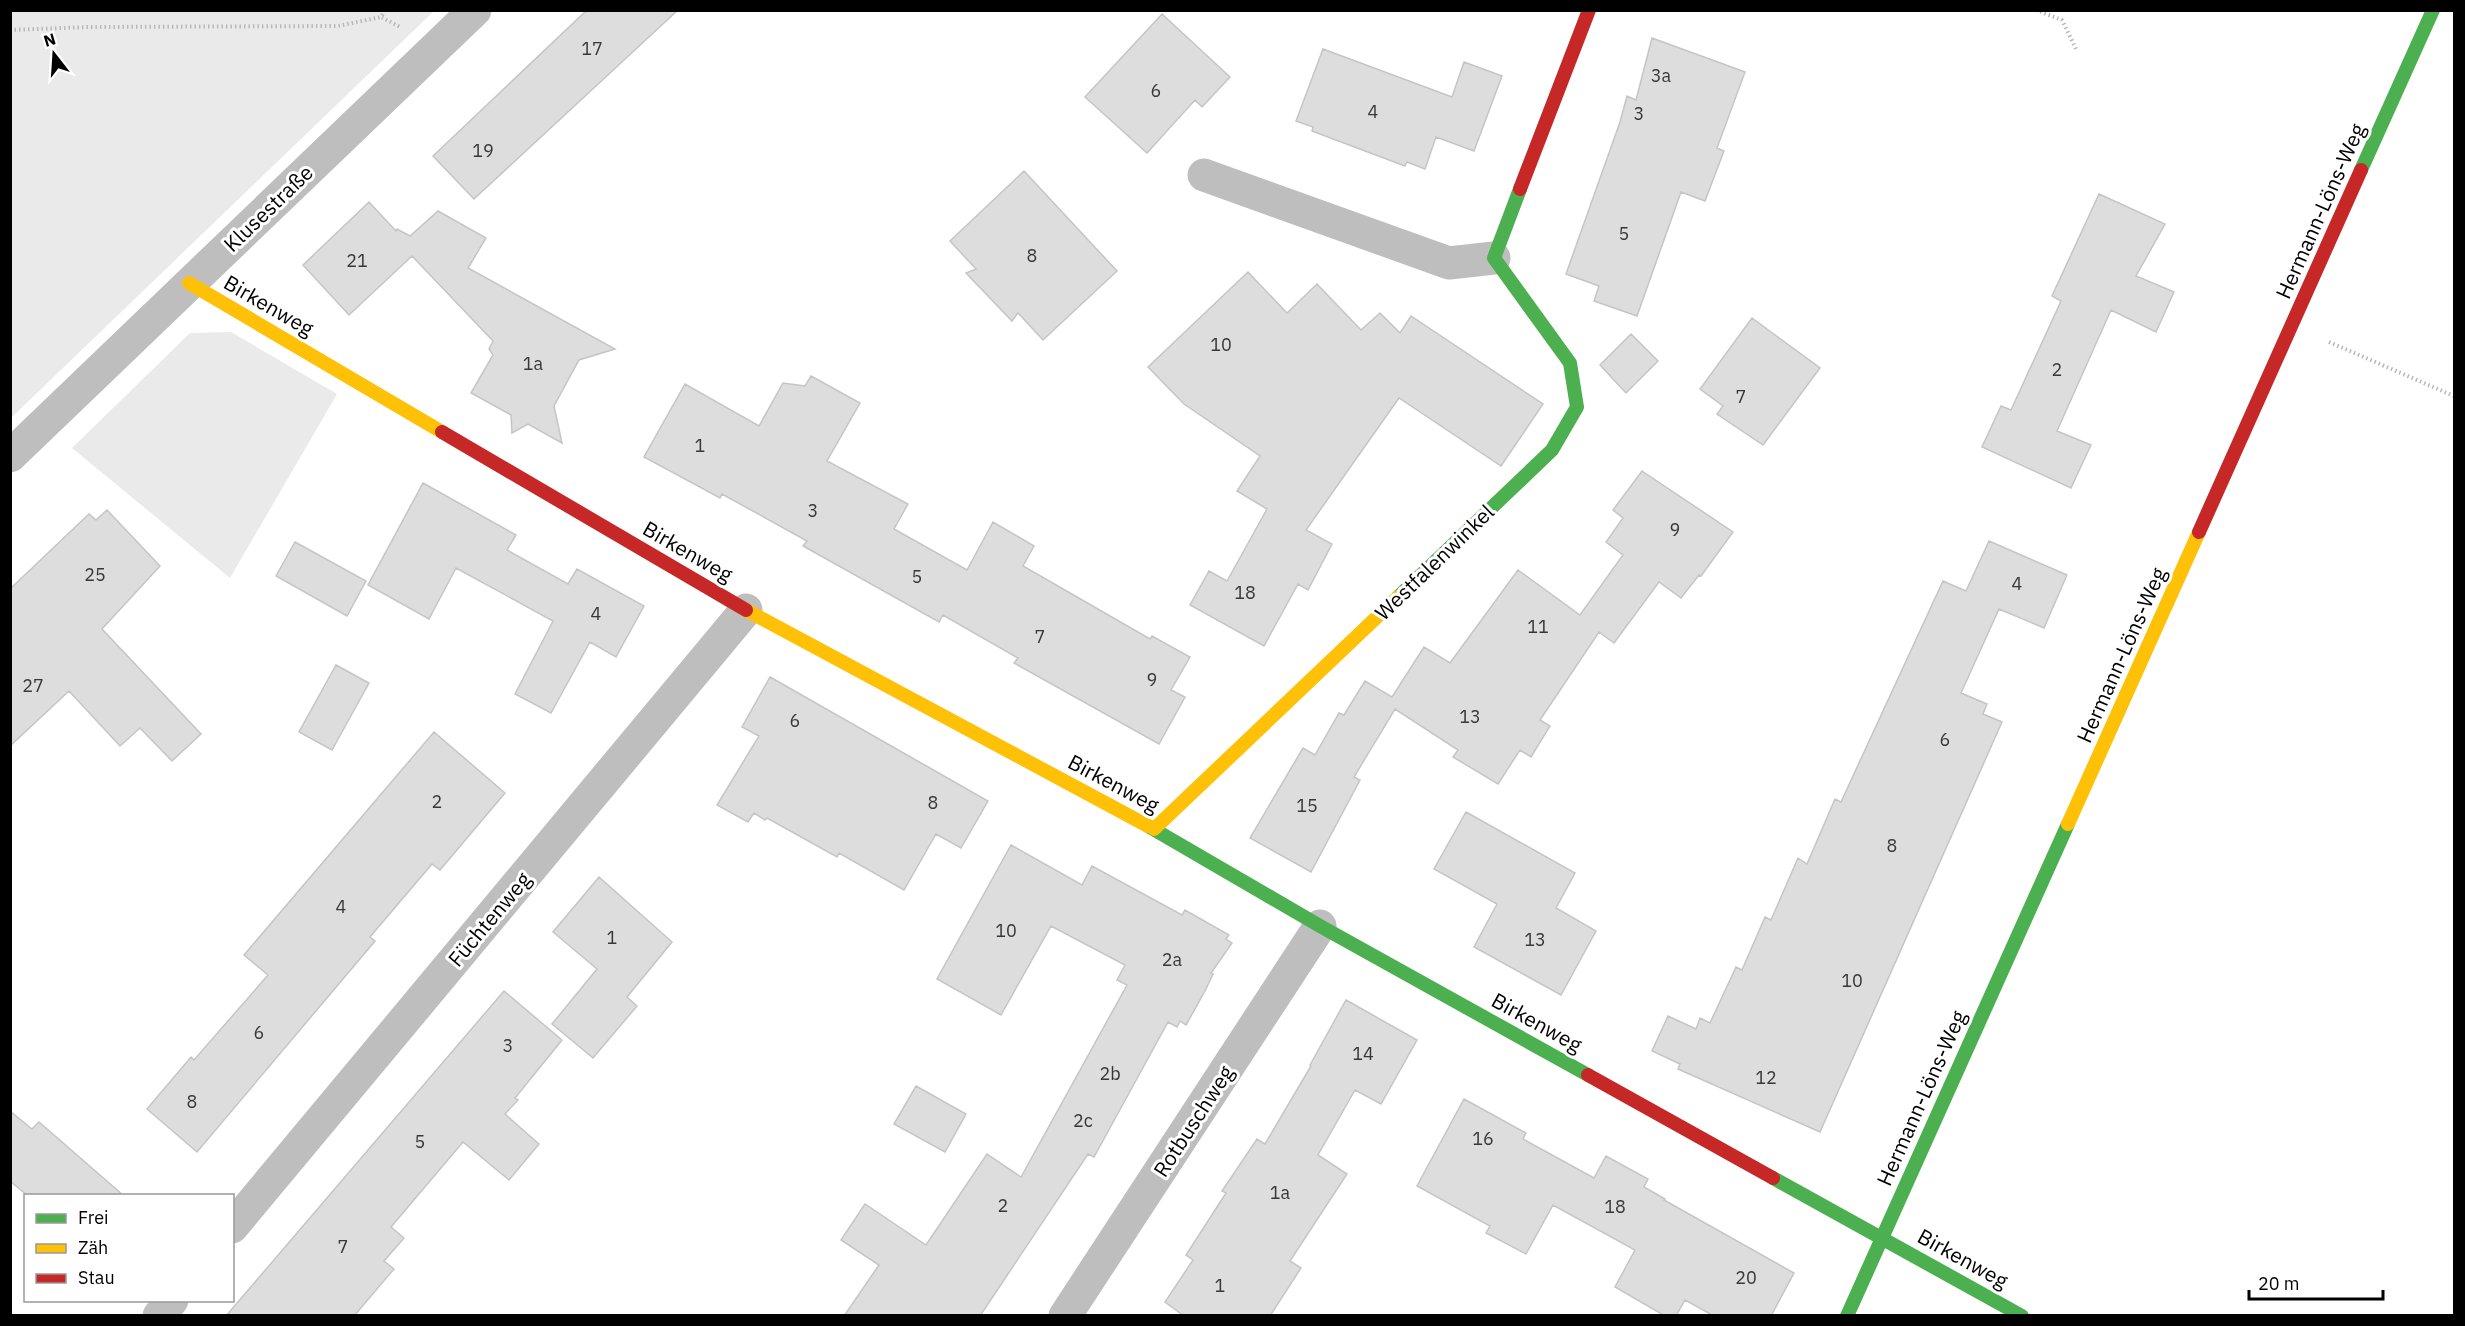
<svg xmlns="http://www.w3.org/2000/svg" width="2465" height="1326" viewBox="0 0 2465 1326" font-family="'IBM Plex Sans',sans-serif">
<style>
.green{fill:#eaeaea}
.building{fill:#ddd;stroke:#c5c5c5;stroke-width:1.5}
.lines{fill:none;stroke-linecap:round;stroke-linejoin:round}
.path{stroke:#b8b8b8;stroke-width:4;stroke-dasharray:1.5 3;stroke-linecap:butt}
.street{stroke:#bebebe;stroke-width:33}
.fast{stroke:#4caf50;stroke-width:14}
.slow{stroke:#ffc107;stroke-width:14}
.jam{stroke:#c62828;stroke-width:14}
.labels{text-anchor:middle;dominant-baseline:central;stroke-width:6;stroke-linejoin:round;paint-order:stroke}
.number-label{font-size:18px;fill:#373737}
.street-label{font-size:21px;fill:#000;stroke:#fff}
</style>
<rect width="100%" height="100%" fill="#fff"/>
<path class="green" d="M11,10H434V11L11,418Z
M231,332L337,394L230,578L72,448L190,333Z"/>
<path class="building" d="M587,10H678L474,199L433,156Z
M1162,14L1230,77L1202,107L1195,100L1147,153L1085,97Z
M1652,38L1745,72L1717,148L1724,151L1705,201L1681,192L1637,316L1594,301L1599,286L1566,274L1620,122L1627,96L1636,100Z
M1323,49L1452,97L1464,62L1502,76L1474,151L1436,137L1425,169L1407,162L1405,166L1312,131L1313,127L1296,121Z
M1024,171L1117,271L1043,340L1018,313L1012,321L966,273L976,269L950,241Z
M2099,194L2165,224L2136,276L2174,292L2156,332L2111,310L2057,431L2091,445L2071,488L1982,447L2001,406L2011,410L2061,301L2052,296Z
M369,202L396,231L397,229L410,236L438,211L486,238L468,268L615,349L579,360L554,406L562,443L528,424L512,433L511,415L471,393L493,355L489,349L493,341L412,256L349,315L303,265Z
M1248,272L1287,313L1317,284L1361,330L1380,313L1400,333L1411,316L1543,404L1501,466L1399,398L1306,530L1332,544L1308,590L1298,584L1264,646L1190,605L1209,571L1227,581L1267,509L1237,491L1260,456L1184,404L1148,367Z
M1752,318L1820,368L1763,445L1717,414L1723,406L1700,389Z
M1631,334L1658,361L1626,393L1600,365Z
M811,376L860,403L827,461L908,504L894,529L967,570L993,522L1034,546L1023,566L1150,639L1152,636L1190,657L1171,690L1185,697L1159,744L1014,663L1018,658L943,615L939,622L803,546L807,541L722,494L720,498L644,457L685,384L759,426L783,383L805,386Z
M1642,471L1733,532L1701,576L1699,575L1681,598L1659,582L1614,643L1599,632L1540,720L1550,726L1531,757L1520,750L1498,784L1453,757L1458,750L1395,709L1354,777L1360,780L1311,872L1250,838L1303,748L1315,755L1339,713L1344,715L1365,681L1392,697L1424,647L1450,663L1518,570L1580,615L1623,555L1606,542L1623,518L1613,510Z
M423,483L516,535L507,550L568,584L577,569L644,606L616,657L590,642L551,713L515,694L553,621L456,568L429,619L368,585Z
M107,510L160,566L102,629L201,734L172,761L140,728L120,746L69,691L10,746V589L89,514L96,520Z
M1989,541L2067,575L2044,628L1999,609L1961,693L1987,704L1983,714L2002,722L1820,1132L1678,1069L1680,1064L1652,1051L1668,1016L1696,1029L1700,1018L1710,1023L1736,967L1742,970L1765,917L1771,920L1798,858L1807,864L1835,799L1841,802L1943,581L1966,591Z
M295,542L366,581L347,616L276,576Z
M336,665L369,683L332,750L299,732Z
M770,677L988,801L961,848L936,834L904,890L839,853L837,857L767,818L765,820L754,813L748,822L717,805L759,736L742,727Z
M434,732L505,793L440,870L432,864L370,937L375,941L197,1152L147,1109L191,1057L194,1060L268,975L244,955Z
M1466,812L1575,873L1556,908L1596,931L1561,995L1474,947L1497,904L1434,869Z
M1011,845L1082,885L1092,866L1182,915L1185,910L1229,935L1226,939L1232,943L1211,973L1213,974L1205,991L1186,1025L1180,1021L1177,1027L1168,1022L1094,1157L1088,1154L980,1316H844L879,1265L841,1240L865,1204L926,1245L987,1154L1021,1177L1127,985L1117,980L1125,965L1051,926L1001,1015L937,979Z
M599,877L672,942L627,997L637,1006L593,1058L552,1024L597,969L553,932Z
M504,991L562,1040L515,1098L518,1100L505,1114L539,1144L509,1180L463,1142L391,1227L404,1238L384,1261L394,1269L354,1316H226Z
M1346,1000L1417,1040L1381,1104L1355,1090L1318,1155L1347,1174L1290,1261L1301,1268L1270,1316H1184L1165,1302L1193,1260L1186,1255L1226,1193L1222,1191L1257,1139L1265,1144L1311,1066L1310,1065Z
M916,1086L966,1114L945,1152L894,1124Z
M1464,1099L1526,1133L1523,1139L1594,1178L1606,1156L1648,1179L1644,1187L1665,1199L1664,1200L1794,1273L1771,1316H1714L1685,1300L1676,1316H1665L1615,1287L1635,1250L1553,1205L1526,1254L1486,1233L1490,1226L1417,1186Z
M10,1111L32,1129L39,1122L124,1196H28L10,1181Z"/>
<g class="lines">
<path class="path" d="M385,10L381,17L400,27
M2036,10L2062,20L2077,51
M10,30L89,27L338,26L381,17
M2329,342L2454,396"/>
<path class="street" d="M1204,175L1449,263L1494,258
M10,456L475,10
M232,1227L746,610
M159,1316L172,1300
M1065,1316L1320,926"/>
<path class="fast" d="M2361,170L2433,10
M1398,597L1552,450L1577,407L1570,363L1494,258L1520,189
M1148,826L1320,926L1588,1075
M1773,1178L2022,1316
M1847,1316L2068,824"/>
<path class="slow" d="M189,283L442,432
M746,610L1148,826
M2068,824L2199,532
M1154,829L1398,597"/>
<path class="jam" d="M1520,189L1589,10
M442,432L746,610
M2199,532L2361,170
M1588,1075L1773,1178"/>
</g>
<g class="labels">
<g class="number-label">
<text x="592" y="48">17</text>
<text x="1661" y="75">3a</text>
<text x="1156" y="90">6</text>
<text x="1373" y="111">4</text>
<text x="1639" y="113">3</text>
<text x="483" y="150">19</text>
<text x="1624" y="233">5</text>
<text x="1032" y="255">8</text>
<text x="357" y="260">21</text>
<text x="1221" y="344">10</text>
<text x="533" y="363">1a</text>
<text x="2057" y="369">2</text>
<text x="1741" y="396">7</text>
<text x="700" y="445">1</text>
<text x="813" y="510">3</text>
<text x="1675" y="529">9</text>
<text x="95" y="574">25</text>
<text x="917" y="576">5</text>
<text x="2017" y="583">4</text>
<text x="1245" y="592">18</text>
<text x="596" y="613">4</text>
<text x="1538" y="626">11</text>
<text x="1040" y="636">7</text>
<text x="1152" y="679">9</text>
<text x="33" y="685">27</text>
<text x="1470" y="716">13</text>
<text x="795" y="720">6</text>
<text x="1945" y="739">6</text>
<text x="437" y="801">2</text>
<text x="933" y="802">8</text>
<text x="1307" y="805">15</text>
<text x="1892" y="845">8</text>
<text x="341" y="906">4</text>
<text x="1006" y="930">10</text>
<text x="612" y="937">1</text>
<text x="1535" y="939">13</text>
<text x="1172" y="959">2a</text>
<text x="1852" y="980">10</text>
<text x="259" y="1032">6</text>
<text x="508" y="1045">3</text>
<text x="1363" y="1053">14</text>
<text x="1110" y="1073">2b</text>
<text x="1766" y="1077">12</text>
<text x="192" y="1101">8</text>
<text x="1083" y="1120">2c</text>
<text x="1483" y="1138">16</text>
<text x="420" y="1141">5</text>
<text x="1280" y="1192">1a</text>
<text x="1003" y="1205">2</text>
<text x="1615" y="1206">18</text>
<text x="343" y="1246">7</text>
<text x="1746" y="1277">20</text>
<text x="1220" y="1285">1</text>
</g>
<g class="street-label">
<text transform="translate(268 208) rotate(-44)">Klusestraße</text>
<text transform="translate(2320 211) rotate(-66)">Hermann-Löns-Weg</text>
<text transform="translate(269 305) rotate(30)">Birkenweg</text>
<text transform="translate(688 551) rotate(30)">Birkenweg</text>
<text transform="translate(1434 562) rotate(-44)">Westfalenwinkel</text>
<text transform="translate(2121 655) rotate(-66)">Hermann-Löns-Weg</text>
<text transform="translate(1114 783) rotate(28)">Birkenweg</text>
<text transform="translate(489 919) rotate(-50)">Füchtenweg</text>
<text transform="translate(1537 1022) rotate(29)">Birkenweg</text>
<text transform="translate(1921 1098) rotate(-66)">Hermann-Löns-Weg</text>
<text transform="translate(1193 1121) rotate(-57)">Rotbuschweg</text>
<text transform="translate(1963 1258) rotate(29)">Birkenweg</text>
</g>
</g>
<rect width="2465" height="1326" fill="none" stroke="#000000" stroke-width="24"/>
<rect x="24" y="1194" width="210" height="108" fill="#ffffff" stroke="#999999" stroke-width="1.5"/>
<rect x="36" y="1214" width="30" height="9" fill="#4caf50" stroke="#999999" stroke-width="1.5"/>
<text x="78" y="1224" font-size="18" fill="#000000">Frei</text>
<rect x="36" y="1244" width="30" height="9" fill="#ffc107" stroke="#999999" stroke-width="1.5"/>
<text x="78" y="1254" font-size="18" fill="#000000">Zäh</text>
<rect x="36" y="1274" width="30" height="9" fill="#c62828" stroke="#999999" stroke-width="1.5"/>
<text x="78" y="1284" font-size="18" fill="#000000">Stau</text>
<g transform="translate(54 54) rotate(343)" stroke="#ffffff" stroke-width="4.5" paint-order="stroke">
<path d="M0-4.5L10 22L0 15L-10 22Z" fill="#000000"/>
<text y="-9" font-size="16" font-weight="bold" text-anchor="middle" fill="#000000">N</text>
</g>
<path d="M2249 1290v9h134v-9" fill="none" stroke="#000000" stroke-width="3"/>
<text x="2258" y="1290" font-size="18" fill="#000000" stroke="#ffffff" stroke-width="4.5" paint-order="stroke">20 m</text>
</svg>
